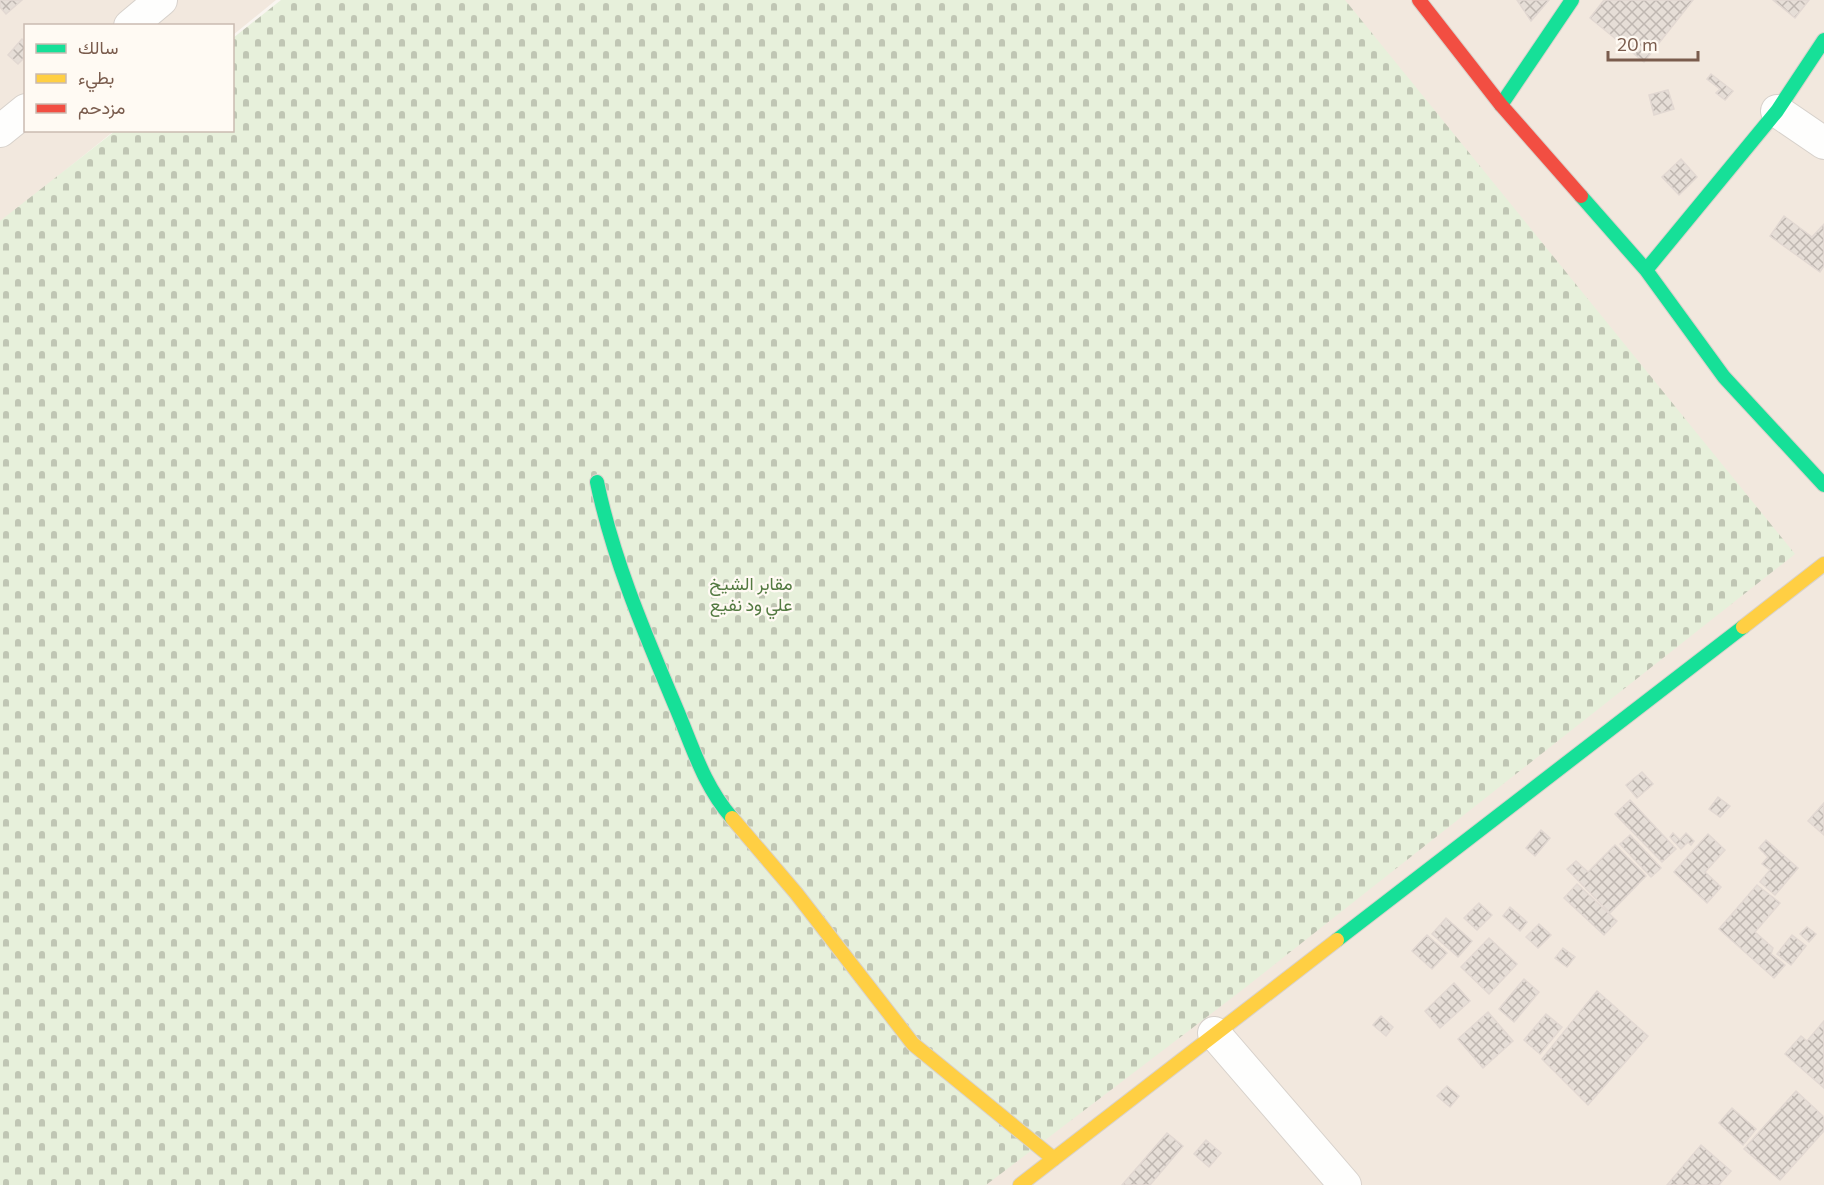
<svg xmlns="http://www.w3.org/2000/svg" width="1824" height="1185" viewBox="0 0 1824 1185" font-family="Commissioner,Vazirmatn,sans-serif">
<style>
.residential{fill:#f2e8de}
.cemetery{fill:url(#cemetery-stones)}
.building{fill:url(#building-cross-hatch);stroke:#e2d8d2;stroke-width:1.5}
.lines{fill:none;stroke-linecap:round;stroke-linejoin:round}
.street-casing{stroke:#d7d1cb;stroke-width:34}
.fast-casing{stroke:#d9d2cb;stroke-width:16}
.slow-casing{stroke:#d9d2cb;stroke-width:16}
.jam-casing{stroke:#d9d2cb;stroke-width:16}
.street{stroke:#fefefd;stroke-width:32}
.fast{stroke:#16e098;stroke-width:14}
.slow{stroke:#ffcf43;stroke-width:14}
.jam{stroke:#f24e42;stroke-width:14}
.labels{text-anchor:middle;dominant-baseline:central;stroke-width:4.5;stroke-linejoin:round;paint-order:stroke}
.park-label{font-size:18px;fill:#537a41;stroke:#fffaf3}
</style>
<defs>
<pattern id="cemetery-stones" width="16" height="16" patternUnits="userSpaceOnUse" patternTransform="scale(1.5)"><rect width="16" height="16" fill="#e7f0db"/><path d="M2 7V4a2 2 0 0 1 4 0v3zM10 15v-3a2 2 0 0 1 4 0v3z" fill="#c0c6b4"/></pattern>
<pattern id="building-cross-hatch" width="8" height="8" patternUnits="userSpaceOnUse" patternTransform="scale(1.5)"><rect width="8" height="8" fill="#e6ded7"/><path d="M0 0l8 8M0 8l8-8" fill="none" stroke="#bfb7b1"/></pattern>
</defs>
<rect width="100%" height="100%" fill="#f9f5f0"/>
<path class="residential" d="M0,0H276L233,35L232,26H26V130L114,131L0,223Z
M1315,0H1824V1185H950Z"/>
<path class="cemetery" d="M281,0H1345L1795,554L1237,994L986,1185H0V221L115,131L232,130L233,38Z"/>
<path class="building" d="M0,0H22L6,14L0,7Z
M1517,0H1549L1531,21Z
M1604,0H1693L1644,62L1590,18Z
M1773,0H1809L1795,18Z
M22,39L26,42V56L18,64L8,55Z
M1711,74L1733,91L1725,100L1716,93L1720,89L1707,79Z
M1668,90L1674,109L1654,115L1649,95Z
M1681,159L1697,177L1679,195L1662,177Z
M1784,216L1812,237L1824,224V266L1820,272L1770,236Z
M1642,772L1653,784L1637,798L1626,785Z
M1718,797L1730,806L1720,817L1709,809Z
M1630,800L1676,849L1662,862L1615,814Z
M1824,803V835L1808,821Z
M1541,830L1550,838L1535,856L1526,848Z
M1673,833L1680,840L1686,833L1694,841L1691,845L1688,842L1681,849L1670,837Z
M1708,834L1725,850L1705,872L1721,887L1707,903L1674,872Z
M1630,835L1661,868L1651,877L1620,844Z
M1766,840L1798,868L1775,895L1760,882L1770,870L1762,864L1768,857L1759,848Z
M1615,845L1646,876L1610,913L1567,869L1576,861L1588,872Z
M1577,884L1617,921L1604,935L1564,898Z
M1757,885L1780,903L1755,932L1773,948L1771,954L1785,965L1774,978L1719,929Z
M1479,903L1492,915L1477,930L1464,918Z
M1510,907L1527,922L1520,931L1503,916Z
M1446,918L1472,941L1458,957L1432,934Z
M1539,924L1551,935L1538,948L1526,937Z
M1807,927L1816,934L1809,942L1800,934Z
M1427,935L1447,953L1432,969L1412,951Z
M1792,935L1806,946L1791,965L1777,954Z
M1489,938L1517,964L1489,994L1461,967Z
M1563,948L1575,957L1567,967L1555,958Z
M1524,979L1539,992L1514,1022L1499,1009Z
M1454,983L1470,1001L1440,1028L1425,1011Z
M1597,991L1648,1036L1588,1105L1542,1059Z
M1488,1012L1513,1041L1483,1068L1458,1039Z
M1546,1014L1562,1027L1540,1054L1524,1040Z
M1381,1016L1393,1027L1386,1036L1373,1025Z
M1824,1021V1088L1785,1054L1801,1036L1807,1041Z
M1447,1086L1459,1096L1450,1107L1437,1096Z
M1796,1091L1824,1117V1131L1780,1180L1744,1149Z
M1732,1108L1756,1129L1743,1145L1719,1123Z
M1167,1133L1183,1146L1150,1185H1122Z
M1206,1140L1221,1153L1209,1167L1194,1154Z
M1701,1145L1731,1171L1719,1185H1667Z"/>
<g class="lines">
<g class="street-casing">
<path id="street" d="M130,26L161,0
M1777,111L1824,143
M0,131L26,110
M1214,1033L1345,1185"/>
</g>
<g class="fast-casing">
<path id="fast" d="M1501,105L1572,0
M1581,196L1646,270L1724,377L1824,485
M1646,270L1777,111L1824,40
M597,482C613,560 646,636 677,710C693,748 704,786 732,818
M1337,940L1743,627"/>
</g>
<g class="slow-casing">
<path id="slow" d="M1743,627L1824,564
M732,818L796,893L913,1044L1054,1159
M1020,1185L1337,940"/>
</g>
<g class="jam-casing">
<path id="jam" d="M1419,0L1501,105L1581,196"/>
</g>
<use href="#street" class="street"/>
<use href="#fast" class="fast"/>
<use href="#slow" class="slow"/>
<use href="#jam" class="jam"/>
</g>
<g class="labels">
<g class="park-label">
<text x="751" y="583">مقابر الشيخ<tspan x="751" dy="21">علي ود نفيع</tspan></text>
</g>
</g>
<rect x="24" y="24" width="210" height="108" fill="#fffaf3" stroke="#cabbb1" stroke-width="1.5"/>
<rect x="36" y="44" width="30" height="9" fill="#16e098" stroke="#cabbb1" stroke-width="1.5"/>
<text x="78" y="54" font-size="18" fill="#7a5c4d">سالك</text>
<rect x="36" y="74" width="30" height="9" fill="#ffcf43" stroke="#cabbb1" stroke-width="1.5"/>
<text x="78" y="84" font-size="18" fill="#7a5c4d">بطيء</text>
<rect x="36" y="104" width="30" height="9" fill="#f24e42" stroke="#cabbb1" stroke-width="1.5"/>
<text x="78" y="114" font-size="18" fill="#7a5c4d">مزدحم</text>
<path d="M1608 51v9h90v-9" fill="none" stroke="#7a5c4d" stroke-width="3"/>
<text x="1617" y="51" font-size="18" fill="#7a5c4d" stroke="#fffaf3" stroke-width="4.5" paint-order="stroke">20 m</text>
</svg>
